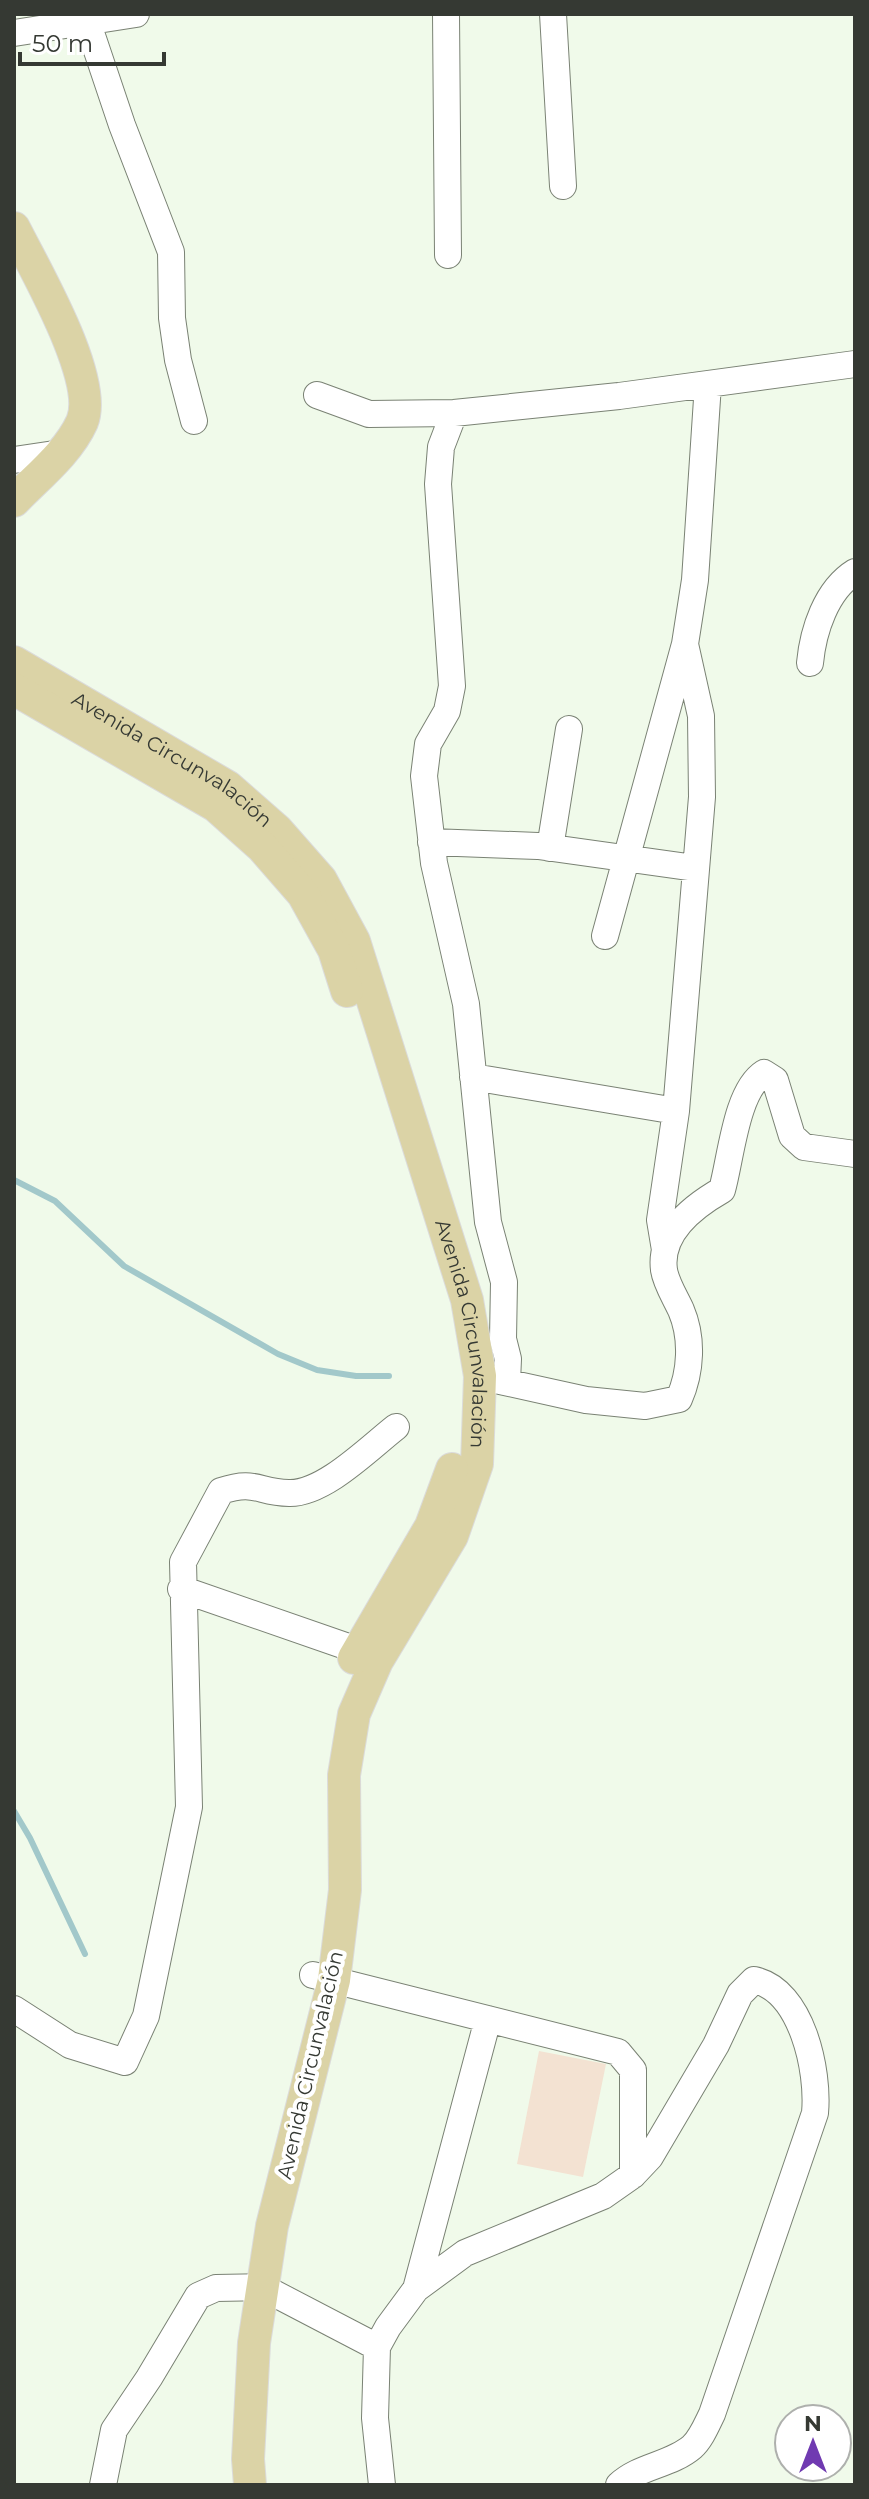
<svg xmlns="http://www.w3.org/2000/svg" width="869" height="2499" viewBox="0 0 869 2499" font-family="Montserrat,sans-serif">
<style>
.green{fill:#f3e2d2}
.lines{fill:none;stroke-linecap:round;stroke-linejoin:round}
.stream{stroke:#a2c8ca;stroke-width:6}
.minor-casing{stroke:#7a8274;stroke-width:28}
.major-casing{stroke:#dbdbda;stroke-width:34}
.minor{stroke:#fff;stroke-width:26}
.major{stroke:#dbd3a6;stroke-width:32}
.labels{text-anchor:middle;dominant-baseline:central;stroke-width:8;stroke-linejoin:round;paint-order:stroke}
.street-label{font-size:20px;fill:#353933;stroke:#fff}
</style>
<rect width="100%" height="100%" fill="#f0faea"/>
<path class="green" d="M539,2051L606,2064L583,2177L517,2164Z"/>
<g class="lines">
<path class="stream" d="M14,1180L55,1201L124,1266L278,1354L317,1370L356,1376H389
M14,1811L30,1838L85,1954"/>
<g class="minor-casing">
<path id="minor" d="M446,14L448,255
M553,14L563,186
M87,21L122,125L171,252L172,318L178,360L194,421
M14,33L136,14
M317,395L369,414L454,413L619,396L855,364
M454,413L441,447L438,484L452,686L447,711L428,744L424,776L434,863L466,1004L488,1222L504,1282L503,1339L508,1359L507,1382
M14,460L61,453
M810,663C813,631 826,590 855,572
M431,842L538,846L695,868
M550,848L569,729
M605,936L685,644L695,580L708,384
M473,1077L676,1111
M665,1250L660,1220L676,1111L702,797L701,716L685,644
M491,1379L586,1400L645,1406L679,1399C691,1372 693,1338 681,1310C675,1297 666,1283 664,1270C659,1233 694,1206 722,1190C731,1158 736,1091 764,1073L775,1080L792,1136L804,1147L855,1154
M181,1589L357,1650
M313,1975L618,2052L633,2070V2175
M14,2009L70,2045L125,2062L146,2016L189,1807L183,1562L221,1491C256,1479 258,1493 289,1493C324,1494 369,1448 396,1427
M416,2289L488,2019
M103,2485L114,2430L149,2378L198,2296L216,2288L262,2287L377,2347
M382,2485L375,2418L377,2347L388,2327L416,2289L465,2253L603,2196L633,2175L650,2157L716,2045L740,1994L754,1980C802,1990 819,2071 815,2113L712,2414C707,2424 701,2439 692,2447C671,2465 639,2466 619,2485"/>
</g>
<g class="major-casing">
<g id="major">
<path d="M14,228C34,268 100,380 82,422C68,453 37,477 14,501"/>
<path id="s1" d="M14,662L228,787L277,830L321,880L354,941L467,1300L480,1376L477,1464L452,1536L377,1661L354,1714L344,1775L345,1890L334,1980L272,2226L254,2343L248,2459L250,2485"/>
<path d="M14,689L216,806L262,847L303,894L334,950L347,991"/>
<path d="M354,1658L431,1526L452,1469"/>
</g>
</g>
<use href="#minor" class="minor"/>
<use href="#major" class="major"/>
</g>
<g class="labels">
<g class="street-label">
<text stroke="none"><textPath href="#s1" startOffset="186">Avenida Circunvalación</textPath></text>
<text stroke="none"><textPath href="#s1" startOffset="858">Avenida Circunvalación</textPath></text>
<text transform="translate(310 2065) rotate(-77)">Avenida Circunvalación</text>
</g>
</g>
<rect width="869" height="2499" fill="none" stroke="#353933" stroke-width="32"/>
<g transform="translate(813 2443)"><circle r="38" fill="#ffffff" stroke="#aeb0ad" stroke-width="2"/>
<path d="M0-6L14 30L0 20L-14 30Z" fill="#703ab1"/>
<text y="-12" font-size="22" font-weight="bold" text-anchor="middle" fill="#353933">N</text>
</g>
<path d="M20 52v12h144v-12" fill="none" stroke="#353933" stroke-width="4"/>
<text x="32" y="52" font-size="24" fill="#353933" stroke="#ffffff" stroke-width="6" paint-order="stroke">50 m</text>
</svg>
